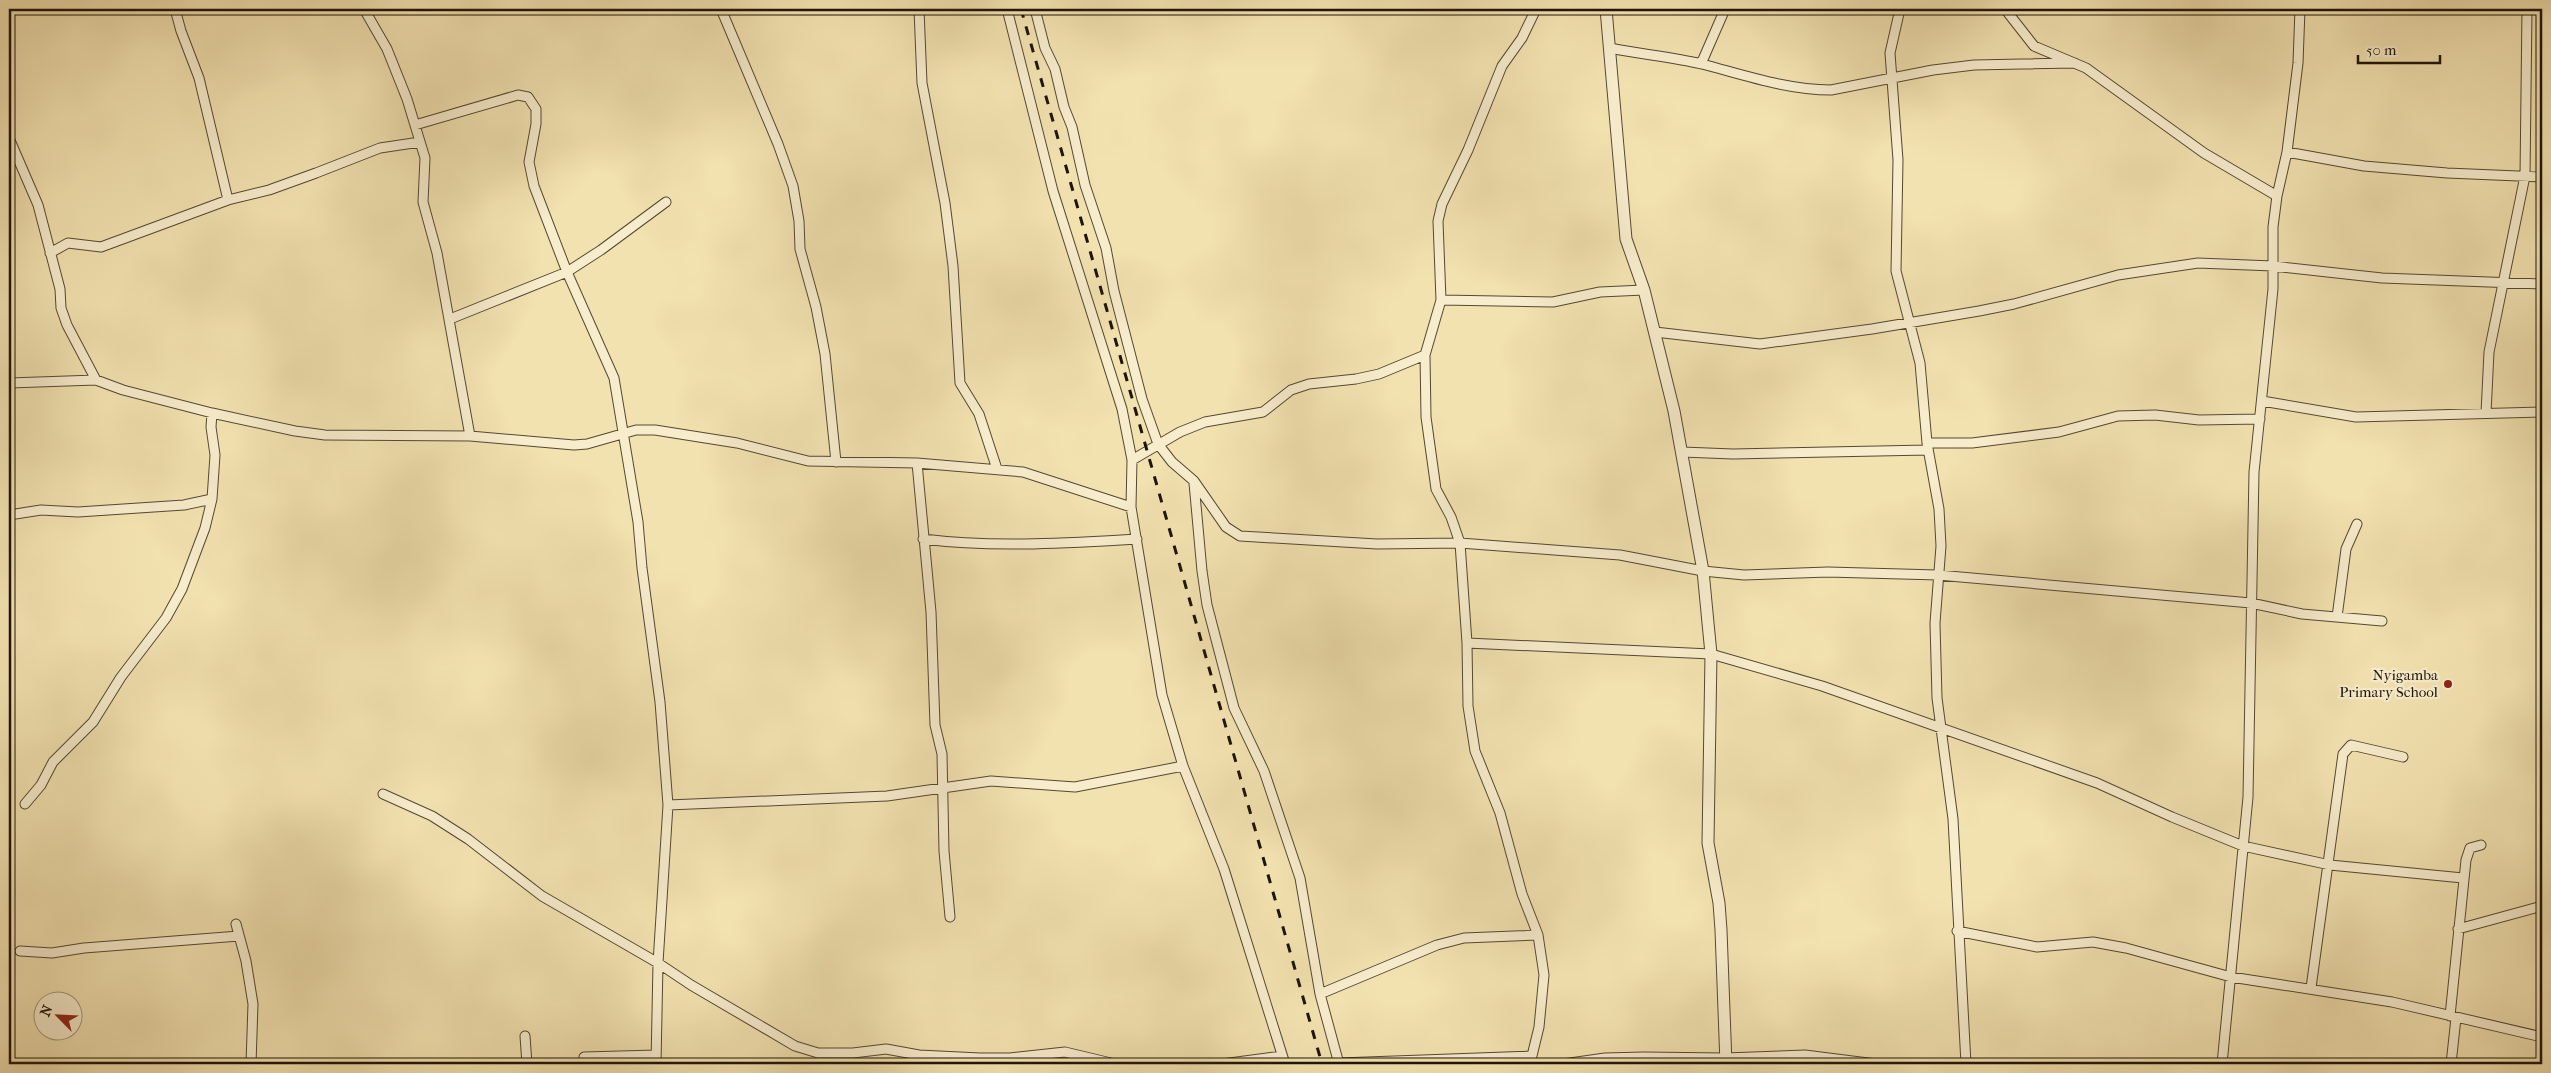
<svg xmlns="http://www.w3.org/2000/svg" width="2551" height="1073" viewBox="0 0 2551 1073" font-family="'IM FELL French Canon',serif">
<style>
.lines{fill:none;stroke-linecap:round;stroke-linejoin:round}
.minor-casing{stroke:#544832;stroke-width:11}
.tertiary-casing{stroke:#544832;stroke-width:13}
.minor{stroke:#f7eccc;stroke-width:9}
.tertiary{stroke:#f7eccc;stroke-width:11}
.rail{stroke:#1f1408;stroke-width:3;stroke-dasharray:9 9;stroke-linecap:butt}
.poi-dot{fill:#8f2418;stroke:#f7eccc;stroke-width:2}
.labels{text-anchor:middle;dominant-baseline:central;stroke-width:4.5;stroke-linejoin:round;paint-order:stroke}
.poi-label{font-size:15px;fill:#1f1408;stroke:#f7eccc;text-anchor:end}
</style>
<rect width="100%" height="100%" fill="#f2e2b0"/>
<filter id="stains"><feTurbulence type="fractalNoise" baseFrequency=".004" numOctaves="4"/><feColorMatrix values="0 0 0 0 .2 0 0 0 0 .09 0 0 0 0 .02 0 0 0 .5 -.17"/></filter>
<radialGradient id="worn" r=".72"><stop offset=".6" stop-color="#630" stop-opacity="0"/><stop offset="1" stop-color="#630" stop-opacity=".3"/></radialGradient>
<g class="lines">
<g class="minor-casing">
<path id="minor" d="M175,9L181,31L199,78L228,200
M364,9L387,49L407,99L425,158L423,202L437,253L470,436
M721,9L778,144L793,186L799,221L800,249L816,307L825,354L836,462
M919,9L922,83L945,203L953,266L960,383L979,414L997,469
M1007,9L1053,191L1122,409L1132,460L1131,507L1162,695L1183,766L1224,869L1285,1064
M1035,9L1045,48L1055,69L1064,107L1072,127L1085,185L1106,248L1114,291L1142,399L1158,444L1172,462L1194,481L1226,527L1240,536L1377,544L1460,543L1620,555L1703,571L1744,575L1828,572L1938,575L2251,603L2302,614L2382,621
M1900,9L1890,53L1898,160L1896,271L1920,363L1927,443L1939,509L1941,546L1935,623L1937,698L1953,819L1966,1064
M2005,9L2034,46L2086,68L2204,153L2277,196
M1610,48C1640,54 1672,57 1702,64C1744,75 1787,90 1831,90L1933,70L1974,65L2075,63
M1701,64L1725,9
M415,125L518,95L528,97L536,109V124L529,162L534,186L567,272L614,378L638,522L642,568L660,702L668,805L658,963L656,1064
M9,138L38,205L60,289L61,308L67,325L96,380
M2287,152L2364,166L2447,173L2542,177
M50,253L68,243L101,247L228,200L269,190L316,173L380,148L420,142
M1441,300L1553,302L1600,292L1644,290
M450,319L567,272L601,250L666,202
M1655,332L1760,344L1872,329L1979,311L2014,304L2118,275L2198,263L2273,266L2382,278L2542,284
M9,383L96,380L123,390L212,413L295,431L325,435L470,436L574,445L587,444L636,430H655L737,443L808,461L917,463L1023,472L1131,507
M2262,401L2356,417L2542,412
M2486,413L2489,352L2525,176L2527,9
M1927,443H1972L2059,432L2118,416L2155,415L2199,420L2260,419
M1682,452L1733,454L1928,450
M1132,460L1180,432L1205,422L1263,412L1291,390L1309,384L1356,379L1379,374L1425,355
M917,463L931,612L935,725L942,754L944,851L950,917
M1194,483L1202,571L1207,605L1234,708L1264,771L1300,878L1320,994L1339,1064
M9,515L41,510L78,512L184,505L212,499
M923,539C994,548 1067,543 1137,539
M2337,617L2346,549L2357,524
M1467,643L1711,654L1822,686L2097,783L2172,817L2243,846L2330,865L2463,878
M383,794L432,816L468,839L542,896L658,963L691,985L795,1046L818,1053H853L886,1049L919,1055L980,1058H1010L1065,1052L1115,1064
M25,804L41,785L53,762L93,722L121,677L166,618L182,589L205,528L212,499L215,455L211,427L212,413
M668,805L887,796L991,781L1075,787L1183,766
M236,924L246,961L253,1004L251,1064
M2458,929L2542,906
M1957,931L2037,947L2093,942L2126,948L2231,977L2392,1002L2542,1037
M20,951L52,953L84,948L239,936
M2311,988L2343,754L2351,745L2403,757
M1320,994L1437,945L1464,938L1538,935
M2450,1016L2466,860L2470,848L2481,845
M525,1036L527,1064
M584,1057L656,1055
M1339,1063L1530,1056
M1222,1064L1282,1056
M1530,1064L1539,1027L1544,975L1538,935L1522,894L1500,813L1475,751L1468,706L1467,643L1460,543L1451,517L1436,489L1426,417L1425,355L1441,300L1438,221L1442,204L1468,150L1502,66L1522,38L1536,9
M1563,1064L1605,1058L1643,1057L1725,1058L1805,1055L1876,1064
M1950,1064L1965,1063
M2222,1064L2248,797L2254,472L2273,289V227L2277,196L2287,152L2298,63L2300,9
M2451,1064L2456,1018"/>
</g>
<g class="tertiary-casing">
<path id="tertiary" d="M1606,9L1626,239L1644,290L1674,411L1703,571L1711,654L1708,843L1719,903L1721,930L1726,1064"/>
</g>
<use href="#minor" class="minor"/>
<use href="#tertiary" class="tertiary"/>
<path class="rail" d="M1021,9L1322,1064"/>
</g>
<circle class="poi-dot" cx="2448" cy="684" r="5"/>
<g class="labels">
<g class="poi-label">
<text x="2438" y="675">Nyigamba<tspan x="2438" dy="17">Primary School</tspan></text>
</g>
</g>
<rect width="2551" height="1073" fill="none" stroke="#f2e2b0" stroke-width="30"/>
<rect x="10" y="10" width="2531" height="1053" fill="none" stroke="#1f1408" stroke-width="2.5"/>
<rect x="15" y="15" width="2521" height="1043" fill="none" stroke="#1f1408"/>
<g transform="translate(58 1016) rotate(294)"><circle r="24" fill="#f7eccc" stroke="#a1967e"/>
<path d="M0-4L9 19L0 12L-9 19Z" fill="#8f2418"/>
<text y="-8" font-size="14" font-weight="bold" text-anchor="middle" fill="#1f1408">N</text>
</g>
<path d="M2358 55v8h82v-8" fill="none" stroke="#1f1408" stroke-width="2.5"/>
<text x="2366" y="55" font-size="15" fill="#1f1408" stroke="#f7eccc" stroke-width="4" paint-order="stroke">50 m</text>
<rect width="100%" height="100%" filter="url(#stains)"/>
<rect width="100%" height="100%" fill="url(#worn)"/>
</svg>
